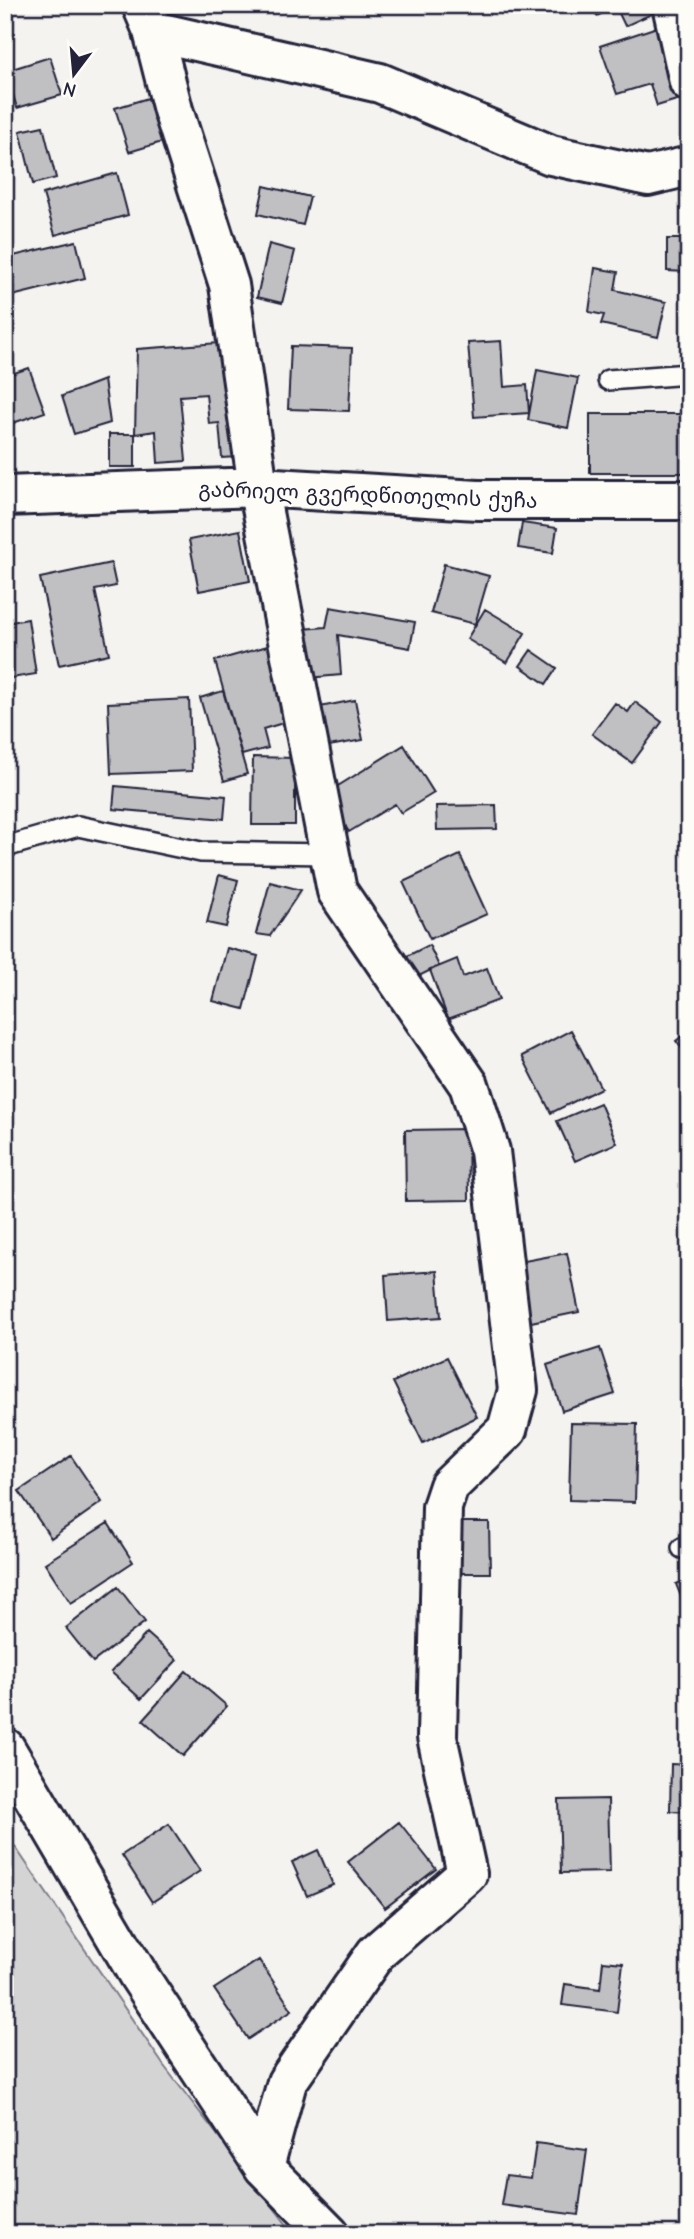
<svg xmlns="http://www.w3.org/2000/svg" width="694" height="2239" viewBox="0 0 694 2239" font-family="'Comic Neue','Noto Sans Georgian',sans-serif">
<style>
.green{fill:#d5d4d5;stroke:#7c7b88;stroke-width:2}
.building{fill:#c0bfc2;stroke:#22223b;stroke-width:2}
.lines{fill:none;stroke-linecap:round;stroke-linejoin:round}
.lane-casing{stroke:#22223b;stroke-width:24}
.street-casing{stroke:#22223b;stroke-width:44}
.lane{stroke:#fdfcf7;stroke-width:19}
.street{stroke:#fdfcf7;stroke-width:38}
.labels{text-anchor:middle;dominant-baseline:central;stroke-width:5;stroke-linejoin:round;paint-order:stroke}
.street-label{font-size:21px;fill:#22223b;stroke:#fdfcf7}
</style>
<rect width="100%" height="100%" fill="#f4f3ef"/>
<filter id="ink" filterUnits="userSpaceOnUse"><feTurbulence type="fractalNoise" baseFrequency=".0143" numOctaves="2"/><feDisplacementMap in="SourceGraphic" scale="14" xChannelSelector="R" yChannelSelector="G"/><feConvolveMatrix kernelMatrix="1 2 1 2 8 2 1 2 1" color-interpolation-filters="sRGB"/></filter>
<g filter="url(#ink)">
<path class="green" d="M5,1832L164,2066L294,2234H5Z"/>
<path class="building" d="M592,5H653L656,12L625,26L616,7L597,16Z
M657,27L680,99L657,106L650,84L617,94L600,46Z
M50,57L62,95L17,108L6,71Z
M148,98L162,142L129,152L115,108Z
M43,126L56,178L33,184L20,131Z
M117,173L128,215L55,235L43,194Z
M264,186L310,197L303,225L258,214Z
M667,239H688L689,304L687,272L667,271Z
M76,241L85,278L12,296L5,258Z
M269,244L295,251L282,303L257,297Z
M595,268L618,272L615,290L666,302L658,337L601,324L604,315L589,312Z
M501,341L504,387L527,385L529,413L474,417L468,343Z
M219,343L220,361L229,360L237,457L222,458L219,423L209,424L206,394L180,396L186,461L158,463L156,431L135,434L137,349Z
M291,346L352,348L349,411L288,409Z
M29,368L45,412L7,425L5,376Z
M537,370L578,378L568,428L528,420Z
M104,380L110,423L74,434L62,396Z
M590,414H689V473H590Z
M109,434H135V467H109Z
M522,523L557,528L553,553L518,548Z
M240,530L250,581L199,591L189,540Z
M111,563L116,586L95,590L109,654L59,665L40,578Z
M444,564L489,576L475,624L431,613Z
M330,607L415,622L410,648L338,635L341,675L308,678L303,629L326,627Z
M485,609L525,633L507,663L467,639Z
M28,619L36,674L5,679V623Z
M271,645L293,720L263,729L268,748L242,755L215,661Z
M531,650L557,668L546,684L520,666Z
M223,691L247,774L224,781L200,698Z
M189,699L192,771L111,774L108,703Z
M355,700L363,740L323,747L315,708Z
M635,702L662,722L632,763L592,734L615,703L628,712Z
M404,745L434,793L401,813L395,804L349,832L325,794Z
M253,757L295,758V825H252Z
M115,786L226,796L224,819L113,809Z
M496,805L497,829L437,830L436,806Z
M460,855L487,914L430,939L403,882Z
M219,875L238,880L226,927L207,923Z
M270,882L301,890L270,936L256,934Z
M429,945L439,966L413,979L403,958Z
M227,948L258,956L244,1009L213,1001Z
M457,959L463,977L487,968L499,1000L448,1019L430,970Z
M571,1030L601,1088L551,1113L522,1056Z
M689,1031V1057L676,1041Z
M600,1103L617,1143L575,1161L557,1121Z
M468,1129L469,1200L406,1201L405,1130Z
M567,1253L579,1312L531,1322L519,1262Z
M437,1271L441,1317L388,1321L385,1275Z
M600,1348L615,1394L562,1411L547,1365Z
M447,1357L477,1417L423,1443L393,1382Z
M571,1423L637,1424L635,1502L569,1500Z
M71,1456L102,1502L51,1538L19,1491Z
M461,1522H489L490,1573H461Z
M108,1523L133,1562L71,1603L45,1563Z
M689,1579V1613L688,1614L676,1584Z
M118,1587L145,1622L93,1662L66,1628Z
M147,1633L177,1660L141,1699L111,1672Z
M186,1671L227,1706L183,1756L143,1720Z
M671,1764L689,1765V1812L670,1811Z
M608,1799L610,1872L561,1873L559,1800Z
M399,1822L436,1869L385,1908L348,1862Z
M169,1824L200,1871L152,1902L122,1855Z
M318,1850L333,1885L307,1896L292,1862Z
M259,1960L292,2010L248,2039L214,1989Z
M603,1961L623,1963L617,2012L562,2005L565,1984L600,1989Z
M536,2143L587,2150L578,2215L501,2205L506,2175L531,2178Z"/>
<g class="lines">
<g class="lane-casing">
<path id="lane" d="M608,380L689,374
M5,847L78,826L201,852L330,854
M682,1548L689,1545"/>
</g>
<g class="street-casing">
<path id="street" d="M142,5L153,31L173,110L229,285L258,487L337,891L469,1085L490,1151L518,1390L507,1430L449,1486L442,1507L437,1737L467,1874L376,1953L287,2082L264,2167
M672,5L689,82
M153,31L380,83L551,155L648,176L689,166
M5,496L258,487L478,500H689
M5,1748L139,1976L264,2167L330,2234"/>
</g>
<use href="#lane" class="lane"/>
<use href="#street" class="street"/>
</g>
</g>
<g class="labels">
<g class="street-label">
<text transform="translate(368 495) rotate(2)">გაბრიელ გვერდწითელის ქუჩა</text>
</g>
</g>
<rect width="694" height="2239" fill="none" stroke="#fdfcf7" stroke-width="28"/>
<rect x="14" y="14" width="666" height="2211" fill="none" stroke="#22223b" stroke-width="2.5" filter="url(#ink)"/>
<g transform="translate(74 74) rotate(196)" stroke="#fdfcf7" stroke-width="5" paint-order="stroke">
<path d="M0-5L12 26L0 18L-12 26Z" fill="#22223b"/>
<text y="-10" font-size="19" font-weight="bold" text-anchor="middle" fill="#22223b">N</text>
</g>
</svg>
